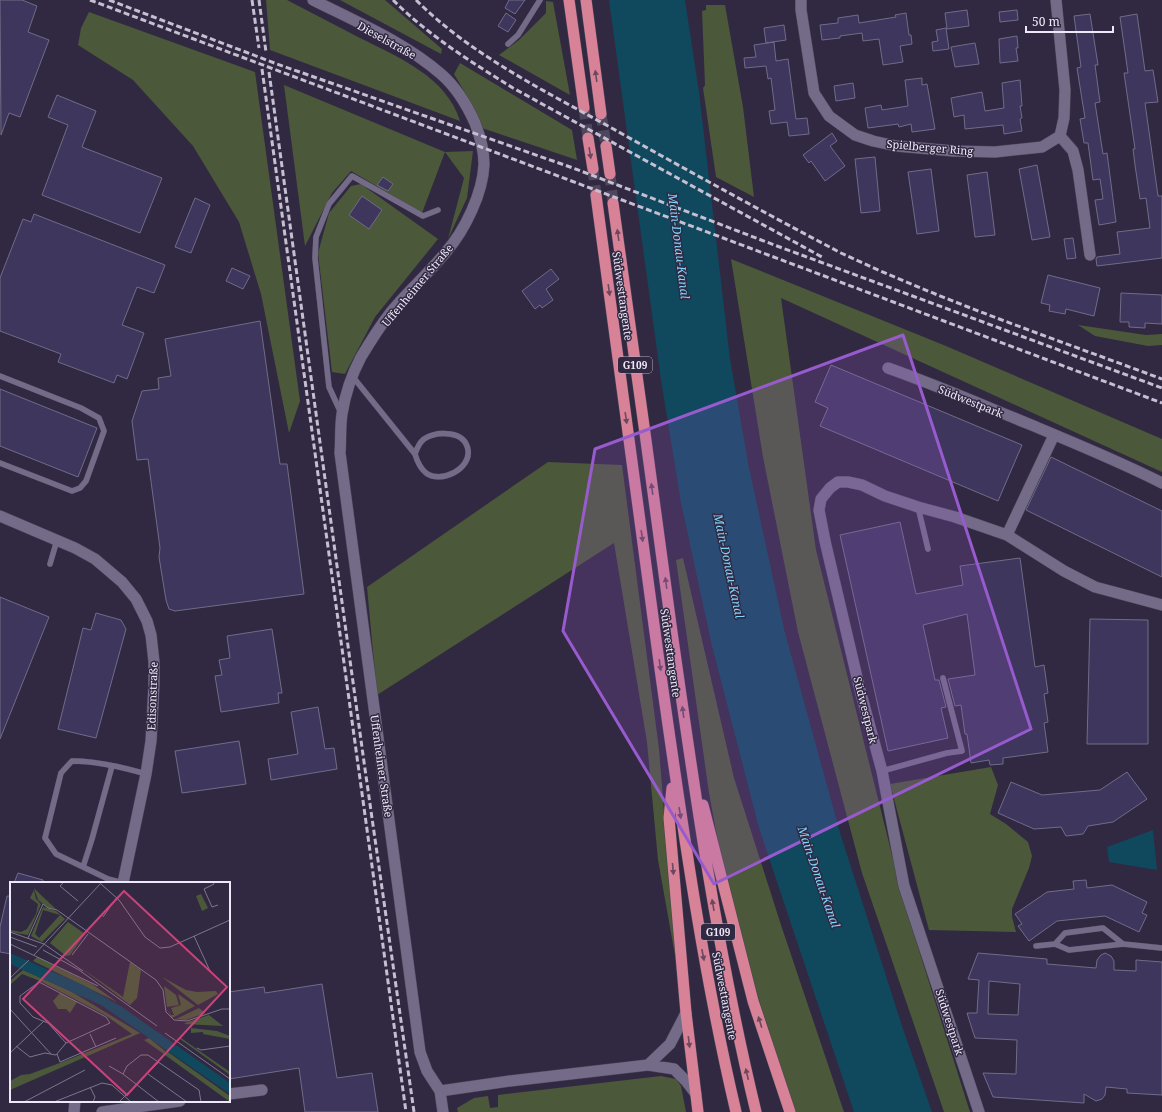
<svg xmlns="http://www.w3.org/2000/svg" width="1162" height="1112" viewBox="0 0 1162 1112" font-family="'Noto Serif',serif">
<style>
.green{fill:#4b5839}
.water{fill:#10485e}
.building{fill:#3e365d;stroke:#706c88;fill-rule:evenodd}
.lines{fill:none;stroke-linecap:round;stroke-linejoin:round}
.trunk-tunnel{stroke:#4d465d;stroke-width:11;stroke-dasharray:11 5.5;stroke-linecap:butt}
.service-casing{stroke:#4c4559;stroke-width:6}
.minor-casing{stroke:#4c4559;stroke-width:12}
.trunk-casing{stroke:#4c4559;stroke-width:12}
.service{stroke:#736b87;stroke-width:5.5}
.minor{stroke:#736b87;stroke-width:11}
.trunk{stroke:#d88298;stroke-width:11}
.rail{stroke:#c5bfd1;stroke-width:3;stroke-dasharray:6 3;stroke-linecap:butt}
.oneway{fill:#6b485f}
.marked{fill:#985bce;fill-opacity:0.2;stroke:#985bce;stroke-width:3;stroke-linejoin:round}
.labels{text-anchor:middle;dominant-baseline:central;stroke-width:3;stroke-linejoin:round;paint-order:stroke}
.shield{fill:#312941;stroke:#b5afc2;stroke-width:1}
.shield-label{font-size:10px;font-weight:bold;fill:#eee9f9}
.street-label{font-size:11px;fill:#eee9f9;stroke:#312941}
.water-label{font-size:12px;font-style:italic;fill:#82d5fc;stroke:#312941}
.inset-road{fill:none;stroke:#7d768b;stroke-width:1}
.view{fill:#cb427b;fill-opacity:0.15;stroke:#cb427b;stroke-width:2}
.inset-edge{fill:none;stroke:#eee9f9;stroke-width:2}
</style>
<rect width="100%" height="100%" fill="#312941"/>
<path class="green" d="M266,0H287C311,13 336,25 360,38C398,57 447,77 460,121L270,50Z
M340,0H385L442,49L441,54Z
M546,1L553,2L570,95L499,55L519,40L546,13Z
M706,5H725L743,107L754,197L716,177L703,88L705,85L702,11L706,10Z
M89,12L255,72L300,401L289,433L261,294L239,222L193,146L133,80L78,45L81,28Z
M460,63L572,130L577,160L479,127L471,103L454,74Z
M284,85L445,152L473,151L467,198L448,239L464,178L445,152L422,213L351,171L332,193L305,246Z
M361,184L438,239L375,317L345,374L332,372L318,253L329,213L351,186Z
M731,259L946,346L1162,439V472L781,298L816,550L904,903L970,1112H944L862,873L798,632L763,457Z
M1078,325L1146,335L1162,334V345L1148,346L1095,336Z
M548,462L622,465L659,749L676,961L658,860L647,742L614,543L377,695L367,587Z
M683,558L734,778L781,925L844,1112H795L745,957L718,842L709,793L676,560Z
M991,767L998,785L990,814L1006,824L1028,842L1032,856L1029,868L1012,909V917L1016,932L929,930L890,784Z
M661,1076L676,1079L681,1086L686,1112H458L457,1108L474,1098L488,1096L490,1108L498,1107V1095Z"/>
<path class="water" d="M609,0H685L699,92L730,359L749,468L785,633L841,836L903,1029L932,1112H854L759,828L712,646L681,503L661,380Z
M1153,830L1157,870L1109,862L1107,847Z"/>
<path class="building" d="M0,0H22L37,6L28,32L49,40L20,117L9,113L1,135Z
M509,0H525L515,14L505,8Z
M967,10L969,26L947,29L945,13Z
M1017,10L1018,20L1000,22L999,12Z
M506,13L516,20L508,32L498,26Z
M906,13L909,35H911L912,44L900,46L903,62L883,65L879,39L863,41L862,33L840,36V38L822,40L820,25L838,23V18L858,15L859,23L896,17L895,15Z
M1090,14L1098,65H1095L1100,102L1095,103L1103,154L1107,153L1116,222L1099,225L1095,200L1103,199L1100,179L1093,180L1088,143H1084L1080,119L1085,118L1077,68L1081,67L1074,16Z
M1137,14L1145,71L1153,70L1158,102L1145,103L1158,196H1162V258L1097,266L1096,259L1097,257L1120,254L1117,232L1150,228L1146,198L1140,199L1135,165L1133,149H1135L1124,73H1128L1120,17Z
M784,25L786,40L766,43L764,28Z
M946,28L949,49L933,51L932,42L938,41L936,30Z
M1017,36L1018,48H1016L1018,61L1000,63L999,39Z
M774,42L776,61L788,59L796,119L807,118L809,134L789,136L787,122L771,124L769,111L775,110L771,78L768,79L766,66L745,68L744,58L756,57L754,45Z
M975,43L979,64L955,67L951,47Z
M922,78V85L927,84L935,129L912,132L911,124L899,127L898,124L868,128L865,108L881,105L882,110L908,106L905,80Z
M1020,80L1022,106H1020L1022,118L1020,119L1022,131L1004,134L1003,125L965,129L964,115L954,117L951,98L982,92L985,111L1004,108L1002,83Z
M853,83L855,98L836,101L834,86Z
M57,95L96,111L82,147L162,178L140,233L42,195L68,125L48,117Z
M832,133L837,141L830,146L845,166L825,181L811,161L809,163L803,155Z
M875,157L880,211L861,213L855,159Z
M1037,165L1050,237L1032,240L1019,169Z
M931,169L939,231L917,234L908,172Z
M987,172L995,235L975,237L967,175Z
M383,177L393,184L388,191L377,185Z
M362,196L382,210L369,229L349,215Z
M195,198L210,205L191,253L175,247Z
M34,214L165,265L154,293L137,287L122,325L144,333L127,379L117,375L114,383L58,362L61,354L0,331V278L23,219L31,222Z
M1073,238L1076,258L1067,259L1064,239Z
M232,268L250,276L243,289L226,281Z
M551,269L559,279L546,289L553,300L542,308L540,305L535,309L522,291Z
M1048,275L1100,288L1094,316L1066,309L1065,314L1049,311L1050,305L1041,303Z
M1121,293L1162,295V324L1145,323V328L1129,327V322H1120Z
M260,321L280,464H287L304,594L175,611L169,609L166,600L159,557L160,548L148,459L137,460L132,421L142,391L159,389L158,378L171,376L165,339Z
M831,365L1022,445L998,501L820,426L828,408L815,402Z
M0,389L97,428L78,477L0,446Z
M1051,457L1162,511V577L1026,510Z
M900,522L916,594L963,585L960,566L1020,558L1035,667L1044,665L1048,693L1044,694L1048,722L1044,723L1048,752L1003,758V764L990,765L989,760L971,763L967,734H965L961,705L955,706L948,679L975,675L967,614L923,625L935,680H939L946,707L941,708L948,738L888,751L840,535Z
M0,597L49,617L0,739Z
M96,613L121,620L126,629L96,738L58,729L83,628L91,630Z
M1090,619L1148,620V744H1087Z
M272,629L282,693H278L279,703L221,712L215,676L222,675L219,660L230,658L227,636Z
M318,707L325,749L334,748L337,769L271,780L268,759L298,754L291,712Z
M239,741L246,784L182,793L175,751Z
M1127,772L1147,799L1113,822L1088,826L1083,834L1066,836L1061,827L1034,829L998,813L1011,782L1042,795L1100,790Z
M18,873L43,880V883H14Z
M1086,880L1087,888L1112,885L1147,902L1142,913L1147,915L1139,932L1105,916L1057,921L1029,941L1018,926L1022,924L1015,914L1047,892L1074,889L1073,881Z
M7,896H11V954L0,952V927Z
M978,953L1047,959V964L1096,968L1097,960L1101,955L1105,953L1111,956L1114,961V970L1136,971V960L1162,962V1095L1127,1093V1089L1106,1087L1105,1095L1102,1099L1096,1101L1084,1094V1103L993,1097L983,1073L1016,1074L1017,1040L975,1038L967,1013H977L979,980L968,979ZM989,981L1020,984L1018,1015L988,1014Z
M322,984L337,1078L372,1073L378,1112H305L299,1068L229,1079V992L264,987L265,993Z"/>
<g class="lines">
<path class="trunk-tunnel" d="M584,108L588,138
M601,114L606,146
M593,169L596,195
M610,174L613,203"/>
<g class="service-casing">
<path id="service" d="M508,44L518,35L540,0
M0,376L81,408L99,418L104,431L86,481L80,488L72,491L0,463
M353,377L415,454C417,461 420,468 426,473C441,484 471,469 468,450C465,430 437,431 424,439C419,443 417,448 415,454
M341,413L329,387L315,258L316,237L329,204L352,176L423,216L438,210
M918,507L928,549
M50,564L57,540
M882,771L947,753L962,751L943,678
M83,867L92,839L112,766
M123,883L108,879L56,854L45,838L61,773L72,761C97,761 122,767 146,774
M1055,944L1065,933L1103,928L1123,944
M1036,946L1055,944L1069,950L1123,944L1162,948"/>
</g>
<g class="minor-casing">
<path id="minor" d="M313,0C357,22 404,42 441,74C456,87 467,105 475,123C480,136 484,151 484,164C483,193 465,230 446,252C429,273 408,291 391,312C380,326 370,342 361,357C352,374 345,395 342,414C340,427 341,441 340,453L420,1052L427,1071L440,1091L443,1112
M801,0V10L814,93L829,116L855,135L873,141L896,146L954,151L995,152L1042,147L1060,136L1064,118L1065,90L1056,0
M1060,136L1073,151L1078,170L1090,255
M888,368C936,385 982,405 1029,424C1074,443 1119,461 1162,483
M0,516L75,548L95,559L122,582L136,599L147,621L151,635L154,662V684L151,741L146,774L123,883
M1007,535L1054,435
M648,1065L670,1044L686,1013
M440,1091L510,1081L648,1065L674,1069L686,1081L696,1094
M229,1094L262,1090
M74,1112L75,1101
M102,1112L180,1101
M979,1112L904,886L882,771L860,690L825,541L819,510L821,499L830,488L838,482H848L862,485L885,496L918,507L955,517L1007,535L1064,571L1095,587L1162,605"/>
</g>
<g class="trunk-casing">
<path id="trunk" d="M569,0L584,108
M586,0L601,114
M588,138L593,169
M606,146L610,174
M596,195C618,356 639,516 661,676C682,822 702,968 736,1112
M613,203C633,344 652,484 671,625C694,788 717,951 756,1112
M672,788L669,818L686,1013L698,1112
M703,805L753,1001L790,1112"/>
</g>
<use href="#service" class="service"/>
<use href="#minor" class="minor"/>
<use href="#trunk" class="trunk"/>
<path class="rail" d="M90,0L1162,403
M109,0L277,64L573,168L777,246L1162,388
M252,0L259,48
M259,0L266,52
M393,0C428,35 471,62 513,88L822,257
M416,0C470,54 541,89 608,126C685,169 763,212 841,253C945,302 1055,339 1162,379
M262,69L406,1112
M269,72L364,762L414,1112"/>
</g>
<defs><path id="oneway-solid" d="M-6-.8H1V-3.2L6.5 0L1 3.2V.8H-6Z"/></defs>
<g class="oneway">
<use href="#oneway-solid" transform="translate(596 76) rotate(-98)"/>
<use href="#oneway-solid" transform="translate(590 153) rotate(81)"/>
<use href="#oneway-solid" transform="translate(618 235) rotate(-98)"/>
<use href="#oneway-solid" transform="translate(609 290) rotate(82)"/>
<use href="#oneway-solid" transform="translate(626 418) rotate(82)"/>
<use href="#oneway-solid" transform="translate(652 489) rotate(-98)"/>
<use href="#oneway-solid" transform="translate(642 536) rotate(82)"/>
<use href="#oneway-solid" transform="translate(666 583) rotate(-98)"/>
<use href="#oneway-solid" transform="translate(660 665) rotate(82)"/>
<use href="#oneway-solid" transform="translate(683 712) rotate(-98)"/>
<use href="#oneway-solid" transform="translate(680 813) rotate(81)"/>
<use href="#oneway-solid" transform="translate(673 869) rotate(85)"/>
<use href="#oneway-solid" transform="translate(713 905) rotate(-100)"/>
<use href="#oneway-solid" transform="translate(703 955) rotate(79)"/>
<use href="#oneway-solid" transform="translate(760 1022) rotate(-107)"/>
<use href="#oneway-solid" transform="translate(689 1042) rotate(83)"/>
<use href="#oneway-solid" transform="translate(747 1074) rotate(-103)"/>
</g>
<path class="marked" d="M903,335L1031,729L714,884L563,631L595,449Z"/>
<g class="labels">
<g class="shield">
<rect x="618" y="357" width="34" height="16" rx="3"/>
<rect x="701" y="924" width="34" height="16" rx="3"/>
</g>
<g class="shield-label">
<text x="635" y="365">G109</text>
<text x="718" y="932">G109</text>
</g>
<g class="street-label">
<text transform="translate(387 40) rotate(29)">Dieselstraße</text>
<text transform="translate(930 147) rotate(5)">Spielberger Ring</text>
<text transform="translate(417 285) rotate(-50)">Uffenheimer Straße</text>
<text transform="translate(623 296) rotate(82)">Südwesttangente</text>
<text transform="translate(971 401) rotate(22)">Südwestpark</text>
<text transform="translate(671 653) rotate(82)">Südwesttangente</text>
<text transform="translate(152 696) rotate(-88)">Edisonstraße</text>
<text transform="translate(866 710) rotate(76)">Südwestpark</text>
<text transform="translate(382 766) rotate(82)">Uffenheimer Straße</text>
<text transform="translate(725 996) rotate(79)">Südwesttangente</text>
<text transform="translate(950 1022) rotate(72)">Südwestpark</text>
</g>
<g class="water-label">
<text transform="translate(679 246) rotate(83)">Main-Donau-Kanal</text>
<text transform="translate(729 566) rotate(78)">Main-Donau-Kanal</text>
<text transform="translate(819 877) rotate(71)">Main-Donau-Kanal</text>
</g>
</g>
<g transform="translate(10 882)">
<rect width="220" height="220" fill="#312941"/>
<path d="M24,6L33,15L46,27L38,26L28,18ZM24,8L26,17L31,22L18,53L0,50V48L11,50L17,47L26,32L28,22L20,16ZM191,12L198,26L192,29L186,14ZM33,25L46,29L55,37L32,60L21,54ZM33,28L50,33L29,56L25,52ZM58,40L75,52L60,73L56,74L40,61ZM27,75L82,102L107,120L23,79ZM120,80L131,88L127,116L120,123L70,85L113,115ZM13,88L62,110L130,151L0,208V199L11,193L20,192L55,179L122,152L95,133L30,99L12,92L0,103V99ZM152,95L176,108L187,110L206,109L208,112L188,123ZM154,104L166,113L169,123L157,125ZM50,111L67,120L60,131L56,127H48L43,119ZM168,112L185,124L162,136L156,126L161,133H164L161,126L171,123ZM189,126L195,131L176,138L166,137ZM199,133L213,144L174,142L178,140ZM181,146L207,149L220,154V157L193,152V150L181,151ZM139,156L155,169L154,172L134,158ZM171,156L220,190V193L170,157ZM158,170L220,214V220L155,173Z" fill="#4b5839" fill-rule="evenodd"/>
<path d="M0,71L75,104L112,125L220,201V212L91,123L0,82Z" fill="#10485e"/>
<path class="inset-road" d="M54,0L50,4L68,19M203,0L204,2L194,7L202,25L208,23M91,2L109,18L135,55L150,66L160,65L220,38M93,35L107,15M0,50L34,62L73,89M184,54L200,89M0,55L27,65M18,56L33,22L38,26L47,28L146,98L153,108L156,130L164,138L177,139L212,127H220M0,62L88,104M33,68L69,88L147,144M24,73L92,0M62,73L78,52M0,96L19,78M0,127L41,172M155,151L220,197M80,152L86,165M6,164L20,175L35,171L46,173L56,161L100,141L96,135L29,100L10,114V121L23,135L38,141L56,161M187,166L191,168L220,164M0,171L34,139M47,172L50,180L106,156M99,184L113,192M138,192L177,220M80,205L85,215L83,220M14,220L75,188M44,220L92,201L102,203L121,220M109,220L149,180M149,220L113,192L117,184L131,173H138L189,208L191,220"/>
<path class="view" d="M114,9L217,105L117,213L13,117Z"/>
<rect width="220" height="220" class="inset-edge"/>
</g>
<path d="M1026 26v6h87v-6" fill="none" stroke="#eee9f9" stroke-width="2"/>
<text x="1032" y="26" font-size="12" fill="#eee9f9" stroke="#312941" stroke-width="3" paint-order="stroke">50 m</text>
</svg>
